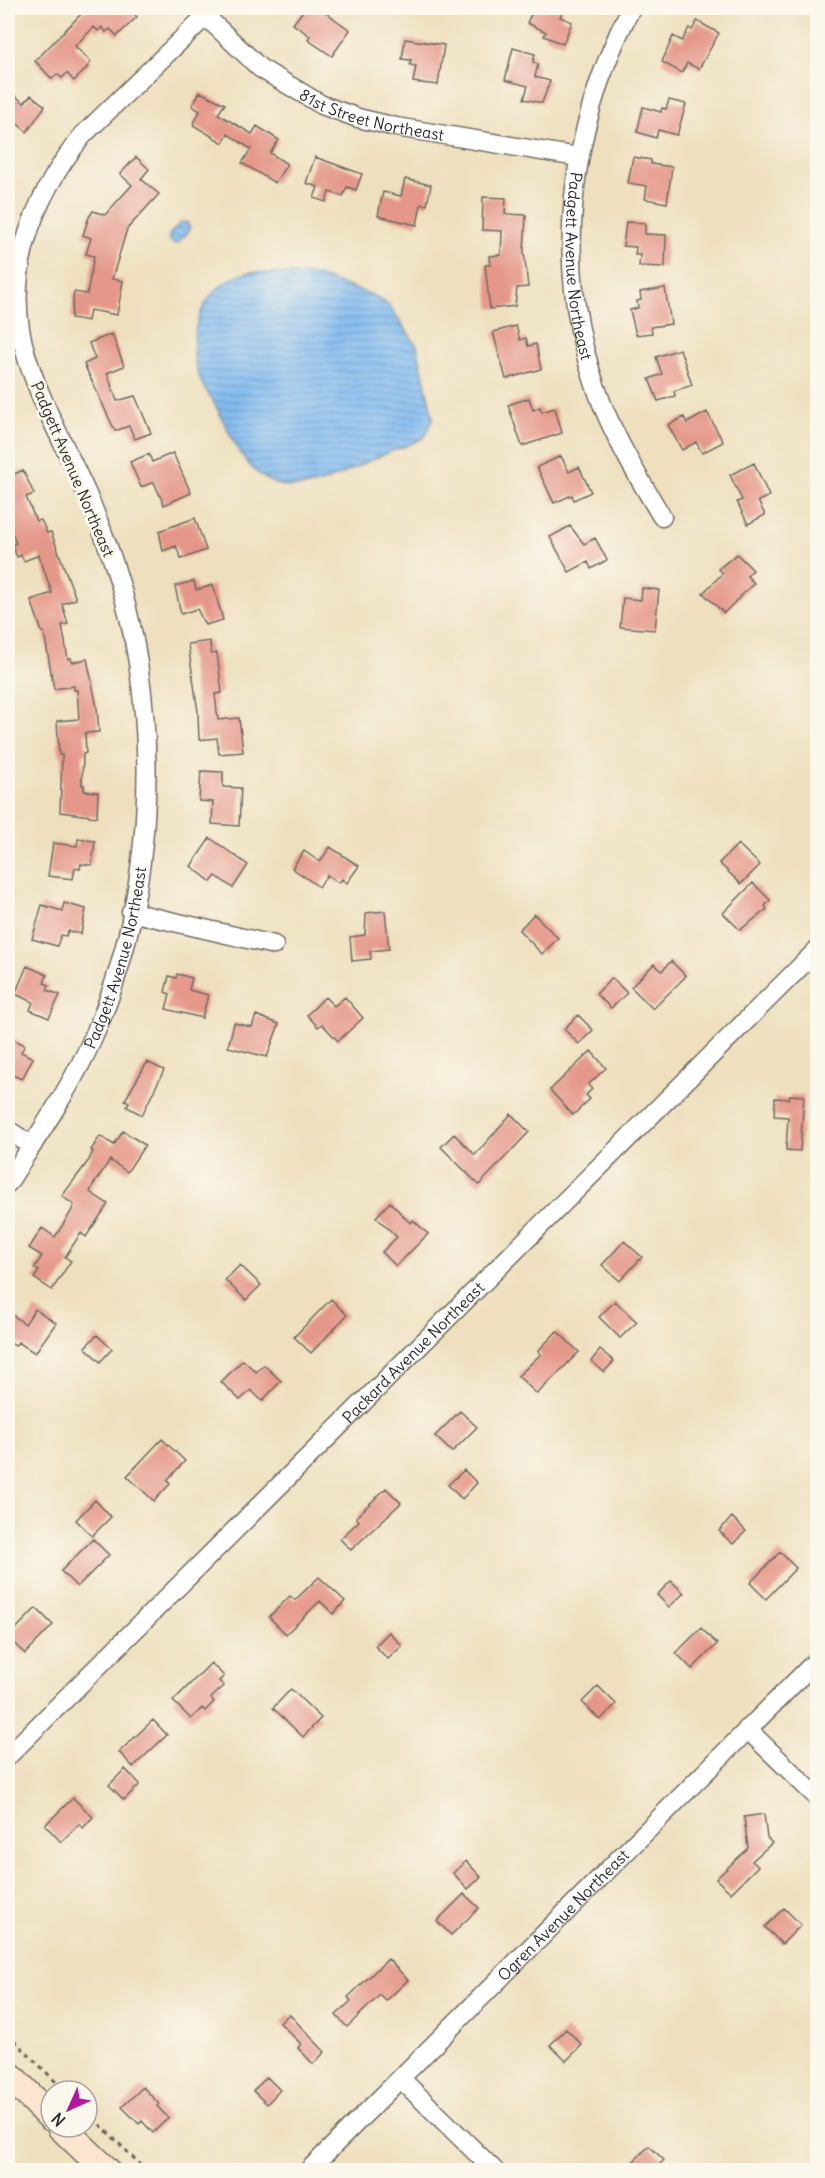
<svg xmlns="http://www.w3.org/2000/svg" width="825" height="2178" viewBox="0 0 825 2178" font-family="Delius,sans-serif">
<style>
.water{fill:url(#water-rules);stroke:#55728e;stroke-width:1.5}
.building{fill:#e5978a}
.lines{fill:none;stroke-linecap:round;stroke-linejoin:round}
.street-casing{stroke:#6f6a5f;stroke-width:21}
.secondary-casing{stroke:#6f6a5f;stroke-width:30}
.path{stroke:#6f6a5f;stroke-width:3;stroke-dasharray:4.5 4.5;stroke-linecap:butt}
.street{stroke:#fff;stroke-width:18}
.secondary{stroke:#fbe5cf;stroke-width:27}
.labels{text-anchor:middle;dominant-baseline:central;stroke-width:6;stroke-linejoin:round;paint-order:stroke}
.street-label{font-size:16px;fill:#2b2b2b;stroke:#fbf7ec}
</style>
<defs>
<pattern id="water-rules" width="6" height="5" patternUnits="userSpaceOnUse" patternTransform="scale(1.5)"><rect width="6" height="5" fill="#7fbaf1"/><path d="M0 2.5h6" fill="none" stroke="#6897c3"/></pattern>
</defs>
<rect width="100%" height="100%" fill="#fbf7ec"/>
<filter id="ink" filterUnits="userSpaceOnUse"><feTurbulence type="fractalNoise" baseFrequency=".0167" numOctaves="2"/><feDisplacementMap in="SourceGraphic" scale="12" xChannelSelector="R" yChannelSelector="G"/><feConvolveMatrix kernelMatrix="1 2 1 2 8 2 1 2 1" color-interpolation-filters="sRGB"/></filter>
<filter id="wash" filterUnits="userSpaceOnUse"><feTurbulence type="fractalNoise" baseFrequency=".008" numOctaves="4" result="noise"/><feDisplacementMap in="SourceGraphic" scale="24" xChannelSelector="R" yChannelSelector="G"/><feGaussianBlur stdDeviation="1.35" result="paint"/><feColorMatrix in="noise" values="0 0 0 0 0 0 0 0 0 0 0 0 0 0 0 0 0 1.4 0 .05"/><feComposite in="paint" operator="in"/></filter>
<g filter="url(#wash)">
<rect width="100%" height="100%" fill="#eee0bf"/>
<path class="water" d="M181,222L188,223L190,230L178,243L174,244L169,240V235Z
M251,272L314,275L372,295L389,305L417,346L433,418L425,437C411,445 397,449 382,455C355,467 323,488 292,487C249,485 233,439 217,408C211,397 203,388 199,376C183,333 204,281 251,272Z"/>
<g id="blocks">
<path class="building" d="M87,8H129L137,17L117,36L110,29L106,32L102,27L98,31L94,27L75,46L91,62L85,70L74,81L67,73L62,78L57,74L52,79L35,61Z
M305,8H319L350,30L332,56L308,40L310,36L293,24Z
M534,8H560L559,10L563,12L560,17L572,22L563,44L544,36L546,32L527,23Z
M697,21L719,33L699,69L687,63L682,73L662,62L673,36L682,41L689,28L692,30Z
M405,39L444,45L438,85L413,82L416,66L410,65L411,60L402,59Z
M513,48L535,54L533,62L538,64L535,77L550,81L542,103L524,99L528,86L505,80Z
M8,90L24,103L31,95L45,106L27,132L8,116Z
M200,92L225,104L218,114L252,134L257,126L279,140L270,153L287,164L275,183L242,163L251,149L228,134L223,143L193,125L200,111L192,106Z
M669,100L686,104L677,135L658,130L656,138L637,132L643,107L661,112L662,108L666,109Z
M136,157L149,169L141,179L159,194L127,229L112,279L123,281L117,315L90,310L88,321L71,318L74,292L87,294L94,256L86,254L91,238L83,235L89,217L93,211L105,215L132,185L120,174Z
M315,157L362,174L356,190L347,187L343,196L329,192L326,202L314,198L318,187L306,183Z
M633,157L651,160V164L672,167L667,203L645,199L647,186L628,183Z
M405,179L431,185L427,205L421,204L417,225L378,216L383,192L401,196Z
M483,197L506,198L505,214L526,215L524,252L528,287L517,288L515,306L490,309L485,265H490L489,256L501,255L502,231L482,230Z
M626,222L645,223V234L666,235L665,267L639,266L640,255H635L636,247L623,246Z
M665,288L671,324L651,327L652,333L636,335L630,310L638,308L637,301L641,300L640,292Z
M516,326L520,340L526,338L528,346L536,344L541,369L506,379L493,332Z
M112,334L124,366L107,373L117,401L135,396L151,433L135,439L129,426L115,431L84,364L95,359L89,343Z
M680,349L692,385L674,391L675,396L658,401L649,379L662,374L656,357Z
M529,398L533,410L540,407L542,412L555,408L562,433L522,446L508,405Z
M707,412L723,442L702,453L696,442L682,450L668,425L684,417L687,423Z
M173,453L191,493L164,505L154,482L141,487L130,462L149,454L152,462Z
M561,456L569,472L579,467L591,492L574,500L572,495L554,503L537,467Z
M754,463L769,496L758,501L765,515L748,524L737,502L742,500L730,475Z
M23,470L34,494L26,497L36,521L41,520L47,533L51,532L76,599L62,604L68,624L62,625L68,659L71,658L72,662L87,659L97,707L99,732L85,733L86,753L83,754L82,785H84V791L98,792L97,817L60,812L62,755H59L57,721L79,719L77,690H74V686L54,689L44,632H42L31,600L52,593L39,555L24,561L21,555L17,557L12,545L16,543L8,523V477Z
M195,518L206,550L181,559L176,546L163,551L159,531Z
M570,526L584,544L595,538L607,560L591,569L588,562L569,572L550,537Z
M737,554L753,570L747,576L754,583L724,613L703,593L723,573L718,569Z
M194,581L196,590L213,585L223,620L205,625L197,609L181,614L175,586Z
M642,588L659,590L655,630L620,627L623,598L641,600Z
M210,641L211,654L217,653L222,693L215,694L218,720L239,718L243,752L219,754L217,738L199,740L198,712L188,644Z
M201,771L223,772V787L241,788L239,826L212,824L213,802L199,801Z
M210,838L248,865L233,888L216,876L211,882L191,866Z
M78,839L95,841L92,865L81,864L80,869L75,868L73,879L48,876L53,843L77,846Z
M738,844L760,865L741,884L719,863Z
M330,847L359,866L347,883L342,879L339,883L327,875L319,887L292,868L304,851L320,862Z
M753,883L770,900L765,906L767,909L740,930L723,913Z
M64,903L86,909L81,934L68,931L66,936L61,935L57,946L32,939L42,905L62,911Z
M385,911L389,949L370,951L371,959L352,961L350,937L365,935L366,913Z
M534,914L558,938L542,954L519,930Z
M671,961L686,976L653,1009L631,987L654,964L662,971Z
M27,966L47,975L44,983L49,985L47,990L60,995L49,1018L30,1010L33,1002L15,994Z
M177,974L192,978L189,990L208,995L202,1018L166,1009L170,994L165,992L169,976L176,978Z
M612,978L627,993L611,1008L596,994Z
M325,997L334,1006L345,997L363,1018L338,1041L322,1024L318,1027L307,1015Z
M256,1015L279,1024L267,1057L228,1047L234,1023L252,1027Z
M578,1015L593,1030L579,1044L564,1029Z
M8,1037L25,1045L21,1052L33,1058L22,1079L10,1074L8,1079Z
M591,1051L606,1068L588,1085L592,1089L586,1095L590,1099L573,1115L550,1090Z
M147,1062L164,1070L142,1115L127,1107L129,1102L125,1100Z
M790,1095L804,1096L800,1151L786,1150L788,1117L774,1116L775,1098L789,1099Z
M511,1114L529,1132L479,1185L441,1147L454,1134L475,1155Z
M123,1131L145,1145L127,1172L110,1160L93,1185L90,1192L108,1204L86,1237L81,1233L65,1257L71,1261L52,1290L34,1278L39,1271L34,1268L42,1256L29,1248L42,1228L55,1237L71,1212L74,1205L62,1196L89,1160L93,1151L91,1150L100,1136L114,1145Z
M390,1202L410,1223L413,1220L428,1234L396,1266L382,1252L397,1237L376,1217Z
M624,1241L642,1257L620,1281L602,1265Z
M240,1265L261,1285L246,1300L225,1280Z
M331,1299L347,1315L311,1353L294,1337Z
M615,1301L637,1322L620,1338L599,1317Z
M35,1309L56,1323L35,1353L18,1342L15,1346L8,1341V1312L25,1324Z
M557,1331L579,1352L537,1394L518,1376L541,1354L538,1351Z
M97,1335L112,1349L100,1362L85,1347Z
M600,1350L614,1361L604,1372L591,1361Z
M243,1360L256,1372L264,1365L281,1381L262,1401L251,1390L240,1400L221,1382Z
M460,1411L477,1427L452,1452L435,1436Z
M162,1439L185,1461L167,1480L170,1484L154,1501L127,1476Z
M464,1470L477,1483L462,1499L448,1485Z
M386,1488L401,1503L351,1550L340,1539L359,1521L356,1517Z
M95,1500L111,1517L92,1536L76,1520Z
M732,1517L746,1531L733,1544L719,1531Z
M93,1539L109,1555L77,1587L61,1571Z
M780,1552L796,1568L766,1599L750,1583Z
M319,1577L345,1601L333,1614L320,1601L286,1634L269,1617L290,1596L295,1600Z
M671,1581L684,1593L669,1607L657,1595Z
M36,1608L53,1625L25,1654L8,1637Z
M701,1628L717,1644L692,1669L676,1653Z
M389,1632L402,1646L388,1659L375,1646Z
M211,1663L224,1676L219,1681L224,1686L211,1698L214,1702L205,1711L202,1708L191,1719L173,1701Z
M598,1686L616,1704L600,1720L582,1702Z
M291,1689L321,1718L303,1737L273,1708Z
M153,1720L167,1735L133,1767L119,1752Z
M125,1769L140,1784L124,1800L109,1785Z
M73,1798L93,1817L83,1828L79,1824L61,1842L45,1825Z
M764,1814L767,1838L772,1843L752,1861L758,1866L731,1893L716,1879L748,1848L744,1817Z
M466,1861L481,1877L468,1889L453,1873Z
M464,1894L479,1908L451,1935L437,1921Z
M784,1908L801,1925L782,1944L765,1927Z
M388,1959L408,1980L386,2001L380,1995L347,2027L336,2015L351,2001L348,1997Z
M289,2014L325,2052L313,2064L298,2048L301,2044L280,2023Z
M566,2029L582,2045L566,2061L550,2045Z
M267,2077L280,2090L267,2104L253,2091Z
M143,2087L159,2104L157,2106L168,2118L153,2133L142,2121L139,2124L122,2107Z
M649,2146L664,2160L654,2170H642L633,2162Z"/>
</g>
</g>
<g filter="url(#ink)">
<use href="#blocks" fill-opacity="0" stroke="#6f6a5f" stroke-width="1.5"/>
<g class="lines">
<g class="street-casing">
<g id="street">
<path id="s1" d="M197,8L260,68L322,105L358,118L396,127L578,157"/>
<path id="s2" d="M631,8C568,131 550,272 602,404C618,444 640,480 662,517"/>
<path d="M131,912L274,945"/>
<path d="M8,1130L32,1146"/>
<path id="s3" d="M8,1183C35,1140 64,1098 86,1053C143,936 158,791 138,663C129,604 110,546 86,492C66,448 42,405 27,358C1,277 32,198 83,135L214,8"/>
<path d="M747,1729L818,1798"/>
<path id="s4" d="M8,1756L818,949"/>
<path d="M402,2080L494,2170"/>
<path id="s5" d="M309,2170L818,1659"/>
</g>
</g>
<g class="secondary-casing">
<path id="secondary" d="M8,2074L51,2117
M61,2127L106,2170"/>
</g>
<path class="path" d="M8,2034L65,2091
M87,2112L146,2170"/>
<use href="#street" class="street"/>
<use href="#secondary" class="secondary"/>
</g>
</g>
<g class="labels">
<g class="street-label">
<text stroke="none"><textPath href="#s1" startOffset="210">81st Street Northeast</textPath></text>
<text stroke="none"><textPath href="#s2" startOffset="268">Padgett Avenue Northeast</textPath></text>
<text transform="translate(73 469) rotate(67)">Padgett Avenue Northeast</text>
<text stroke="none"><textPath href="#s3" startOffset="252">Padgett Avenue Northeast</textPath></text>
<text stroke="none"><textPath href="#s4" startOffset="572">Packard Avenue Northeast</textPath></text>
<text stroke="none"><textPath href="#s5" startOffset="360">Ogren Avenue Northeast</textPath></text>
</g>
</g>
<rect width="825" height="2178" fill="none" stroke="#fbf7ec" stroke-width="30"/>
<g transform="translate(69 2109) rotate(225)"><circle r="28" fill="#fbf7ec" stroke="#a8a59f" stroke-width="1.5"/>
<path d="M0-4.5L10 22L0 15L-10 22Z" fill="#b5179e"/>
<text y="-9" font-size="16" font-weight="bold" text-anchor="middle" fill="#2b2b2b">N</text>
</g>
</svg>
